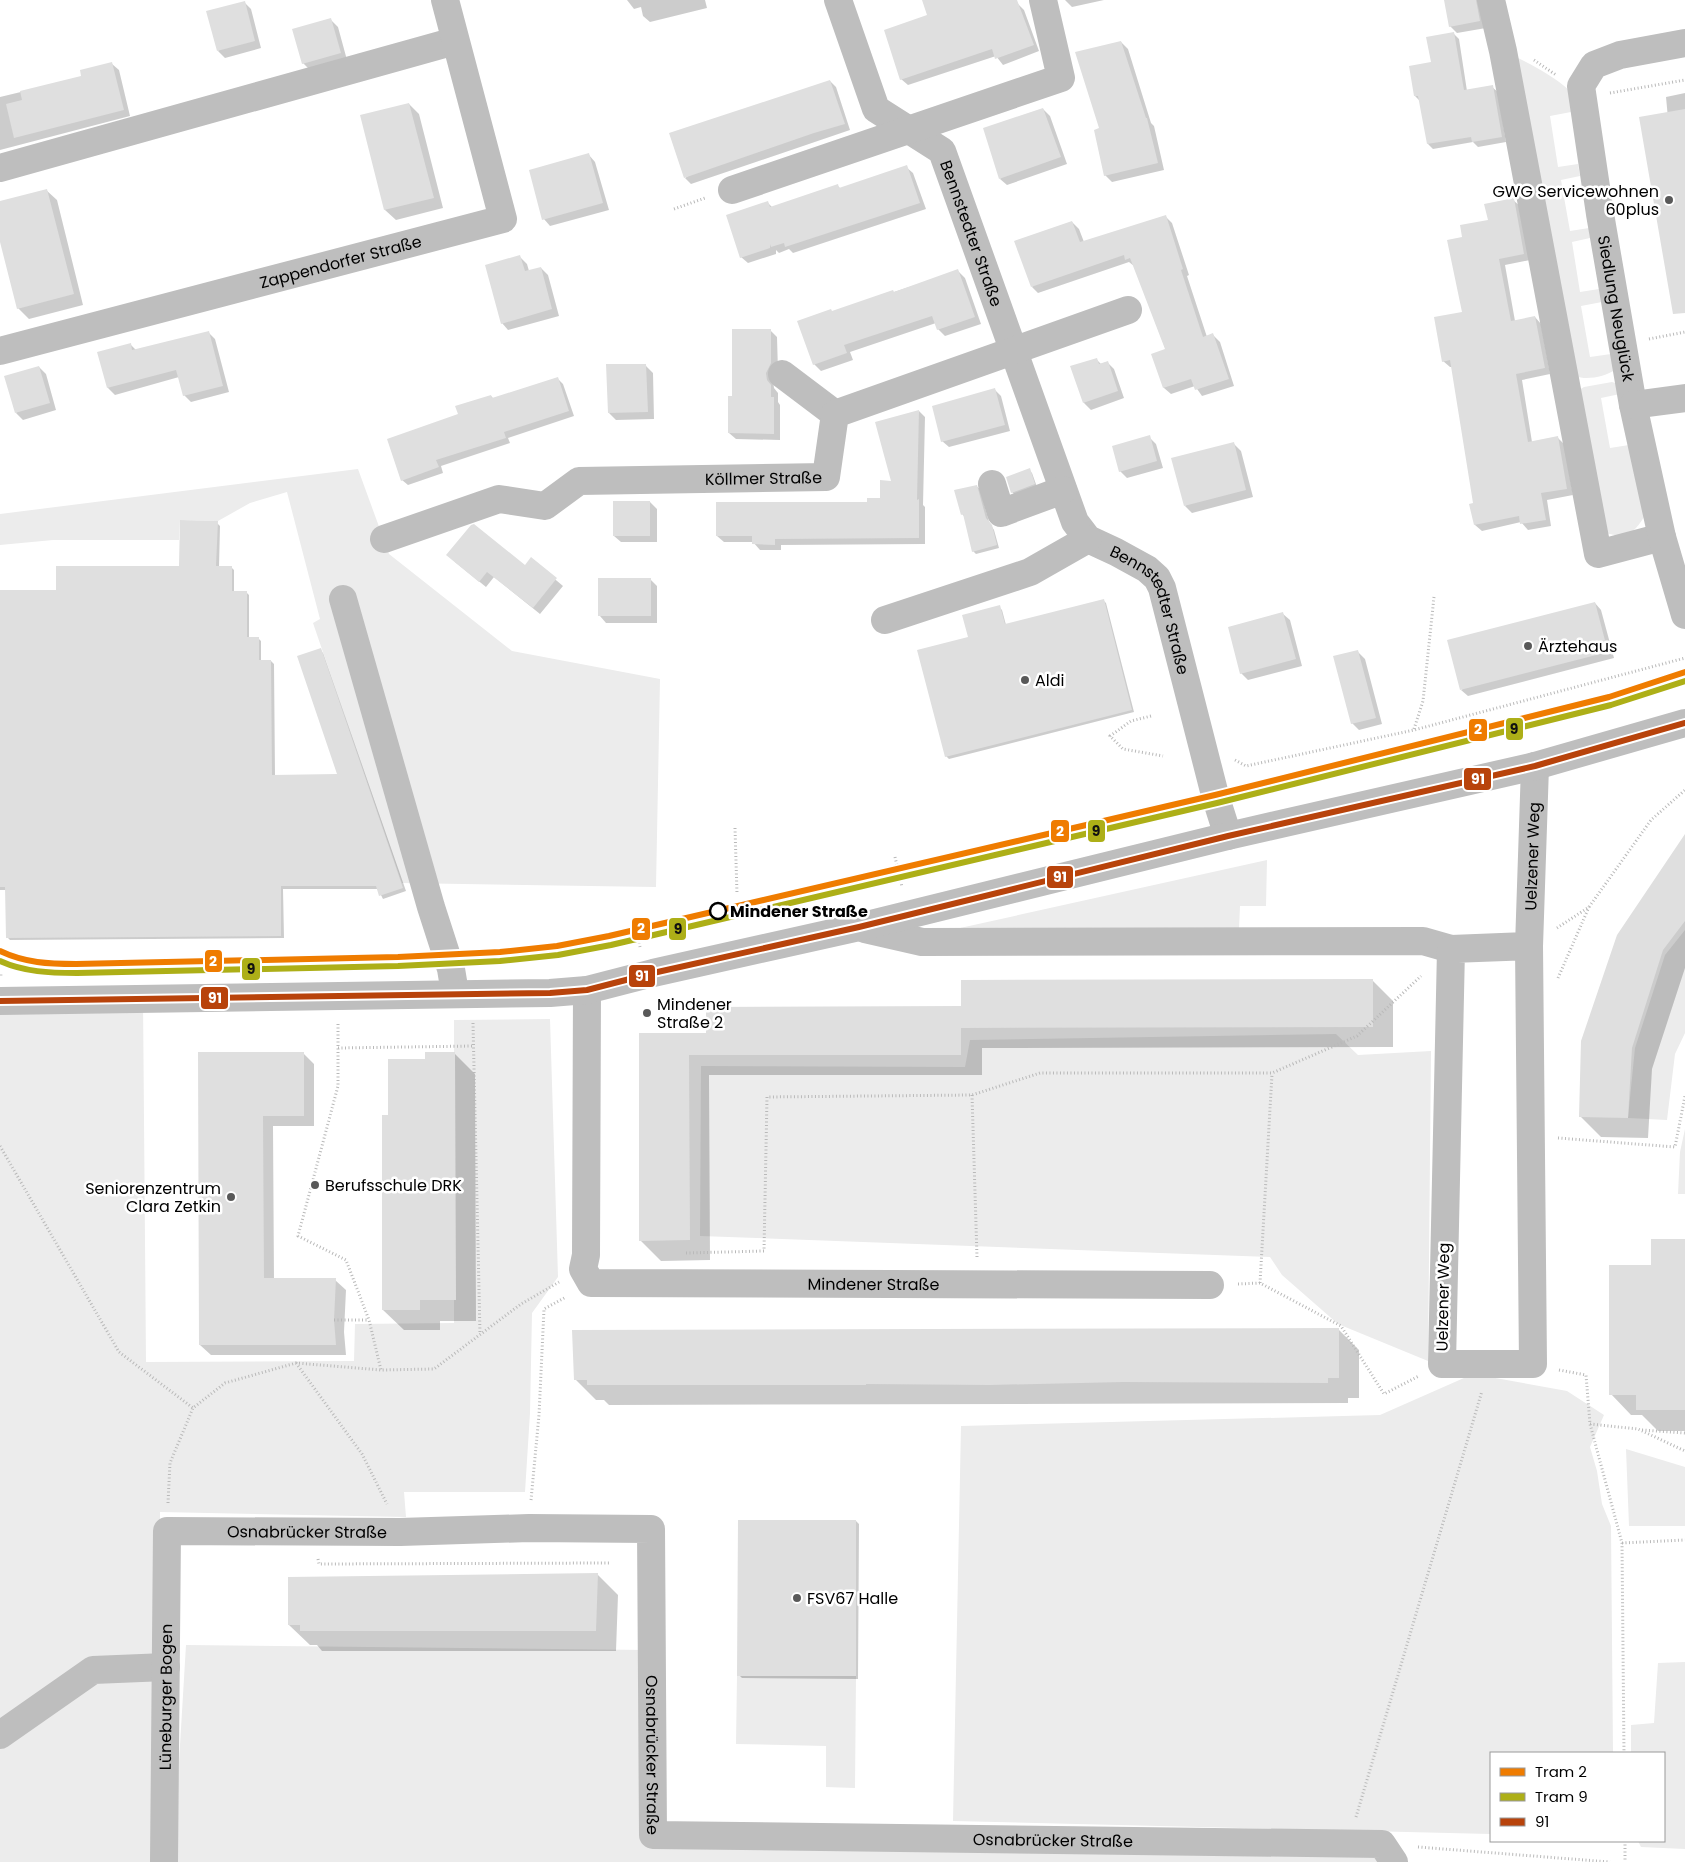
<svg xmlns="http://www.w3.org/2000/svg" width="1685" height="1862" viewBox="0 0 1685 1862" font-family="Poppins,sans-serif">
<style>
.green{fill:#ececec}
.shadow{fill:#0003}
.building{fill:#dfdfdf}
.lines{fill:none;stroke-linecap:round;stroke-linejoin:round}
.path{stroke:#b9b9b9;stroke-width:3;stroke-dasharray:1 2.5;stroke-linecap:butt}
.minor{stroke:#bebebe;stroke-width:28}
.tram{stroke:#bebebe;stroke-width:1}
.bus-1-casing{stroke:#fff;stroke-width:10}
.bus-1{stroke:#b8430b;stroke-width:6}
.tram-1-casing{stroke:#fff;stroke-width:10}
.tram-2-casing{stroke:#fff;stroke-width:10}
.tram-1{stroke:#ef7c00;stroke-width:6}
.tram-2{stroke:#adaf17;stroke-width:6}
.poi-dot{fill:#595959;stroke:#fff;stroke-width:2}
.stop-dot{fill:#fff;stroke:#000;stroke-width:2.5}
.labels{text-anchor:middle;dominant-baseline:central;stroke-width:5;stroke-linejoin:round;paint-order:stroke}
.poi-label{font-size:16px;fill:#000;stroke:#fff;text-anchor:start}
.street-label{font-size:16px;fill:#000;stroke:#fff}
.stop-label{font-size:16px;font-weight:bold;fill:#000;stroke:#fff;text-anchor:start}
.line-badge{stroke:#fff;stroke-width:2}
.badge-label{font-size:14px;text-anchor:middle;font-weight:bold;fill:#fff}
.pale-badge-label{font-size:14px;text-anchor:middle;font-weight:bold;fill:#111}
</style>
<rect width="100%" height="100%" fill="#fff"/>
<path class="green" d="M1516,57C1536,67 1555,77 1571,92V112L1550,116L1558,167L1578,164L1580,176L1561,180L1570,231L1589,228L1590,238L1572,242L1580,292L1599,289L1602,302L1581,306L1590,357L1611,354L1615,370C1606,376 1586,381 1576,376Z
M1612,382L1618,384L1620,394L1601,398L1610,448L1629,445L1644,517C1634,534 1625,539 1606,533L1579,390L1584,387Z
M358,469L389,554L512,651L660,679L656,887L402,883L313,623L320,619L287,492L250,503L218,521L180,520L179,540H53L0,545V514Z
M1267,860L1266,906H1240L1239,929L951,930Z
M1685,930V1033L1675,1054L1667,1120L1628,1118L1635,1048L1665,955Z
M0,958L16,964L15,970L0,965Z
M143,998L146,1362L354,1361L355,1324L454,1323V1020L550,1019L558,1277L532,1313L530,1413L525,1492H404L406,1517L160,1512L161,1862H0V1001Z
M1336,1034L1358,1055L1431,1051L1428,1361L1338,1324L1282,1275L1270,1257L700,1236L701,1066L965,1067L970,1040Z
M1685,1129V1194H1678L1680,1152Z
M1473,1374L1567,1391L1604,1415L1590,1447L1597,1471L1602,1504L1611,1526L1613,1753H1491V1834L953,1821L961,1426L1380,1415Z
M1626,1449L1685,1467V1526H1629Z
M186,1645L648,1650L653,1834L1382,1844L1393,1862H173Z
M1685,1662V1849L1641,1847L1638,1841H1664V1753H1631V1725L1654,1723L1658,1663Z
M737,1676H856L855,1788L826,1787V1746L736,1744Z"/>
<path class="shadow" d="M627,0H705L707,8L650,22L643,16L641,7L634,9Z
M924,0H962L1017,3L1024,10L1039,51L1003,65L996,56L908,85L901,79L929,16Z
M1065,0H1104L1072,7Z
M1445,0H1481L1486,28L1457,33L1450,26Z
M244,2L251,9L261,48L225,58L218,51Z
M331,20L338,27L347,60L310,70L303,63Z
M1453,33L1459,39L1467,91L1492,87L1498,92L1506,142L1478,147L1473,142L1433,149L1428,144L1421,102L1415,96L1432,63Z
M1121,42L1128,49L1151,123L1154,126L1164,170L1112,182L1105,175L1100,129Z
M112,64L119,70L130,116L0,150V97L83,77Z
M830,81L836,87L850,130L691,184L685,178Z
M1685,93V302L1666,97Z
M409,104L419,114L443,208L396,220L385,210Z
M1043,109L1050,116L1067,164L1007,185L1000,179Z
M589,155L595,162L609,210L550,226L544,219Z
M906,167L913,173L926,209L793,253L789,249L779,253L776,250V254L748,263L741,257L768,203L773,208L838,186L841,189Z
M46,190L57,200L83,305L29,319L18,308L0,237V202Z
M1513,200L1520,206L1530,260L1505,265L1515,321L1535,317L1541,324L1550,374L1522,380L1532,442L1558,438L1564,444L1573,495L1547,500L1551,526L1528,530L1521,522L1482,531L1475,525L1474,504L1452,367H1450L1443,361L1464,313L1463,238L1489,221Z
M1165,216L1172,223L1189,275L1187,276L1207,337L1213,335L1220,342L1234,386L1202,396L1195,386L1171,394L1164,388L1153,354L1166,350L1134,266L1129,262L1038,293L1032,287L1072,222L1079,229L1084,242Z
M520,257L527,264L529,271L541,268L548,275L559,316L508,330L502,323Z
M958,271L965,278L981,324L945,336L938,329L936,323L850,352L853,360L821,371L814,364L833,312Z
M770,330L777,337L778,371L773,380L774,388L778,393V402L780,405V440L736,439L729,433L733,398Z
M208,332L215,339L229,392L191,402L184,395L179,377L115,395L108,388L99,353L130,344L136,350Z
M1096,359L1101,364L1107,362L1114,369L1124,398L1091,410L1084,403L1071,367Z
M646,366L653,373L654,419L616,420L609,413Z
M39,367L46,374L56,410L23,420L16,413Z
M558,379L563,384L574,416L508,438L510,443L441,466L443,473L408,485L402,480L491,396L494,399Z
M995,390L1001,396L1010,431L949,447L942,441Z
M919,411L925,417L923,505L925,507V544L781,545V550H760L753,542H724L717,536L881,499L892,482Z
M1149,437L1156,444L1163,468L1127,478L1120,471Z
M1234,444L1241,451L1253,497L1192,513L1185,506Z
M1029,470L1032,473L1037,487L1015,495L1012,492Z
M976,486L980,489L989,522L994,530L999,548L976,554L973,551L965,517L962,514Z
M650,502L657,509V542H621L614,536Z
M217,523L220,526L219,567H231L234,570V592H246L249,595V638H258L261,641V661H271L274,664L275,776H339L320,650L323,653L406,891L383,899L378,889H283L284,938L10,940L7,937V890H0V591H57L180,567Z
M531,559L563,586L540,614L494,577L486,587L455,562L525,567Z
M650,579L657,586V623H606L600,616Z
M1103,600L1106,603L1134,712L949,759L946,756L969,638L999,607L1002,610L1006,625Z
M1595,603L1601,610L1614,658L1468,696L1461,690Z
M1283,614L1290,620L1302,666L1248,680L1241,673Z
M1358,652L1365,659L1382,724L1359,730L1352,723Z
M1685,842V968L1652,1069L1648,1138L1601,1137L1580,1116Z
M1372,980L1393,1001V1047L982,1048V1075H709L710,1260L661,1261L640,1240V1034H707L963,1007Z
M200,1053H303L314,1064V1126H273L274,1280H335L346,1290L344,1332L346,1355H211L200,1345Z
M454,1053L475,1074L476,1321H440V1330H404L383,1310L390,1116L427,1060Z
M1685,1240V1431H1658L1642,1415H1631L1611,1394L1652,1266Z
M1338,1329L1359,1350V1398H1348V1403L609,1405L604,1400H596L575,1379Z
M856,1521L859,1524L858,1679L742,1678L739,1675Z
M597,1574L618,1595L616,1651H322L317,1645H310L289,1625Z"/>
<path class="building" d="M922,0H1017L1034,45L995,59L992,49L900,80L884,30L927,15Z
M1444,0H1476L1480,21L1449,27Z
M245,1L255,41L217,51L206,11Z
M331,18L341,53L302,64L292,29Z
M1454,32L1464,90L1493,85L1502,137L1472,142L1471,137L1427,144L1418,96H1414L1409,66L1431,62L1426,37Z
M1121,41L1146,118H1147L1158,163L1104,176L1094,130L1099,128L1075,52Z
M112,62L124,110L14,138L6,104L22,100L20,91L81,76L80,70Z
M830,80L845,124L814,133L684,178L669,133Z
M409,103L434,198L384,210L360,115Z
M1043,108L1061,157L999,179L983,128Z
M1685,109V313L1673,314L1639,117Z
M589,153L603,203L542,220L529,170Z
M907,165L920,203L785,247L784,243L771,247L770,244V248L740,258L726,215L768,201L770,207L838,184L839,188Z
M47,189L74,294L17,309L0,242V201Z
M1514,198L1524,254L1499,259L1511,321L1535,316L1545,368L1516,374L1528,442L1558,436L1567,489L1541,493L1546,520L1520,524L1519,516L1474,525L1469,504L1473,503L1450,360L1442,362L1434,317L1462,312L1447,240L1462,237L1460,225L1488,220L1484,204Z
M1166,215L1183,269L1181,270L1203,337L1213,333L1229,379L1195,390L1191,379L1163,388L1151,354L1165,349L1130,258L1125,260L1124,255L1031,287L1014,241L1072,221L1080,242Z
M520,255L525,271L541,267L552,309L501,324L485,265Z
M958,269L975,317L937,330L932,316L844,345L847,353L813,365L797,321L831,309L832,311L893,290L894,292Z
M732,329H771V363L766,373L767,380L771,385V397H774V434L728,433V396H732Z
M209,331L223,386L183,396L176,370L107,388L97,352L131,343L132,350Z
M1097,358L1099,364L1108,361L1118,391L1083,403L1070,366Z
M606,364H646L648,412L608,413Z
M39,366L50,403L15,413L4,376Z
M558,377L569,411L504,432L506,438L436,460L439,467L401,481L387,439L458,414L455,406L491,395L492,398Z
M995,388L1005,425L941,442L932,406Z
M919,410L917,500L919,499V538L775,539V545L752,544V536H716V502H867V498H880V480L891,481L875,422Z
M1150,435L1157,461L1119,472L1112,446Z
M1234,442L1246,490L1184,506L1171,458Z
M1030,468L1035,484L1011,493L1006,477Z
M977,485L986,518L992,525L997,545L972,552L963,514L961,515L954,490Z
M613,501H650V536H613Z
M180,520L218,521L216,566H232V591H247V637H259V660H271L272,775L337,774L297,656L321,648L403,888L379,896L376,886H281V936L6,938L5,887H0V590H56V566H179Z
M474,524L525,565L531,557L557,578L533,608L487,572L479,582L446,555L471,525Z
M598,578H651V616H598Z
M1104,599L1132,710L945,757L917,650L968,637L962,615L1000,605L1005,624Z
M1595,602L1608,652L1460,690L1447,640Z
M1283,612L1296,659L1240,674L1228,627Z
M1358,650L1376,718L1351,724L1333,656Z
M1685,834V921L1663,950L1632,1048L1628,1118L1579,1117L1581,1041L1617,935Z
M1373,979V1027L961,1028V1055H689L690,1240L639,1241V1033H706V1007L961,1006V980Z
M198,1052H304V1116H263L264,1278H336L334,1320L336,1345H199Z
M425,1052H455L456,1300H420V1310H382V1115H388V1059H425Z
M1651,1239H1685V1410H1636V1395H1609V1265H1651Z
M1339,1328V1378H1328V1383L1123,1382L990,1385L866,1384V1385H587V1380H574L572,1330Z
M738,1520H856V1676H737Z
M598,1573L596,1631H300V1625H288V1577Z"/>
<g class="lines">
<path class="path" d="M1534,60L1556,75
M1610,93L1685,80
M674,209L705,198
M1649,339L1685,332
M1151,716L1131,721L1110,736L1123,749L1163,756
M1414,729L1423,701L1434,597
M1235,760L1246,766L1414,730L1685,658
M735,828L737,894
M895,857L902,887
M633,919L640,947
M1557,928L1589,907L1651,820L1685,790
M1558,978L1589,907
M473,1023L480,1334
M338,1024V1086L298,1236L346,1260L369,1320L381,1370
M338,1048L473,1046
M972,1095L977,1257
M1558,1138L1675,1147L1685,1096
M0,1146L119,1352L193,1408
M686,1253L764,1251L767,1097L972,1095L1040,1073H1272L1357,1036L1421,976
M1260,1283L1272,1074
M1238,1284L1260,1283L1341,1326L1384,1394L1419,1376
M334,1320H369
M296,1363L362,1454L387,1504
M1559,1370L1586,1375L1590,1424L1622,1543L1624,1753
M1590,1424L1638,1429L1685,1451
M1642,1430L1685,1433
M531,1500L539,1415L544,1309L566,1297
M168,1503L170,1463L193,1408L225,1383L296,1363L381,1370L434,1369L521,1304L559,1282
M1622,1543L1685,1540
M318,1559L319,1564L609,1563
M1356,1817L1482,1391
M1625,1841V1862
M1418,1847L1610,1862"/>
<g class="minor">
<path id="s1" d="M838,0L876,109L942,151L1075,522L1088,539L1116,552L1147,569L1157,578L1162,588L1215,795L1228,836"/>
<path d="M1491,0L1503,51L1598,554L1662,537"/>
<path id="s2" d="M1685,43L1620,55L1594,65L1581,86L1600,214L1633,405L1662,537L1685,615"/>
<path d="M0,168L455,41"/>
<path d="M732,190L1061,78L1043,0"/>
<path id="s3" d="M0,351L503,219L445,0"/>
<path d="M782,374L835,414"/>
<path d="M1633,405L1685,398"/>
<path d="M992,484L1001,513L1063,490"/>
<path id="s4" d="M384,539L499,499L545,506L579,481L826,477L835,414L1128,310"/>
<path d="M343,599L431,907L451,969L455,993"/>
<path d="M885,620L1030,572L1088,539"/>
<path d="M865,929L922,942L1423,941L1451,949"/>
<path id="s5" d="M1529,946L1451,949L1442,1364H1533L1529,946L1535,766"/>
<path id="s6" d="M587,990L586,1255L583,1269L591,1283L1210,1285"/>
<path d="M0,1001L550,993L587,990L653,973L859,927L1228,836L1535,766L1685,723"/>
<path d="M0,1735L93,1670L166,1667"/>
<path id="s7" d="M164,1862L167,1531L400,1532L529,1528L651,1529L653,1835L1382,1844L1394,1862"/>
</g>
<path class="tram" d="M0,975H2"/>
<g class="bus-1-casing">
<path id="bus-1" d="M0,1001L550,993L587,990L653,973L859,927L1228,836L1535,766L1685,723"/>
</g>
<use href="#bus-1" class="bus-1"/>
<g class="tram-1-casing">
<path id="tram-1" d="M0,951C25,963 49,964 76,964L398,957L500,952L557,946L609,936L1215,795L1609,697L1685,672"/>
</g>
<g class="tram-2-casing">
<path id="tram-2" d="M0,961C24,972 50,973 77,973L398,966L500,961L558,955L611,945L1217,803L1611,705L1685,681"/>
</g>
<use href="#tram-1" class="tram-1"/>
<use href="#tram-2" class="tram-2"/>
</g>
<g class="poi-dot">
<circle cx="1669" cy="200" r="5"/>
<circle cx="1528" cy="646" r="5"/>
<circle cx="1025" cy="680" r="5"/>
<circle cx="647" cy="1013" r="5"/>
<circle cx="315" cy="1185" r="5"/>
<circle cx="231" cy="1197" r="5"/>
<circle cx="797" cy="1598" r="5"/>
</g>
<circle class="stop-dot" cx="718" cy="911" r="8"/>
<g class="labels">
<g class="poi-label">
<text x="1659" y="191" text-anchor="end">GWG Servicewohnen<tspan x="1659" dy="18">60plus</tspan></text>
<text x="1538" y="646">Ärztehaus</text>
<text x="1035" y="680">Aldi</text>
<text x="657" y="1004">Mindener<tspan x="657" dy="18">Straße 2</tspan></text>
<text x="325" y="1185">Berufsschule DRK</text>
<text x="221" y="1188" text-anchor="end">Seniorenzentrum<tspan x="221" dy="18">Clara Zetkin</tspan></text>
<text x="807" y="1598">FSV67 Halle</text>
</g>
<g class="street-label">
<text stroke="none"><textPath href="#s1" startOffset="281">Bennstedter Straße</textPath></text>
<text stroke="none"><textPath href="#s3" startOffset="352">Zappendorfer Straße</textPath></text>
<text stroke="none"><textPath href="#s2" startOffset="344">Siedlung Neuglück</textPath></text>
<text stroke="none"><textPath href="#s4" startOffset="395">Köllmer Straße</textPath></text>
<text stroke="none"><textPath href="#s1" startOffset="712">Bennstedter Straße</textPath></text>
<text stroke="none"><textPath href="#s5" startOffset="1092">Uelzener Weg</textPath></text>
<text stroke="none"><textPath href="#s6" startOffset="578">Mindener Straße</textPath></text>
<text transform="translate(1443 1297) rotate(-89)">Uelzener Weg</text>
<text stroke="none"><textPath href="#s7" startOffset="471">Osnabrücker Straße</textPath></text>
<text stroke="none"><textPath href="#s7" startOffset="165">Lüneburger Bogen</textPath></text>
<text stroke="none"><textPath href="#s7" startOffset="1041">Osnabrücker Straße</textPath></text>
<text stroke="none"><textPath href="#s7" startOffset="1521">Osnabrücker Straße</textPath></text>
</g>
<g class="stop-label">
<text x="730" y="911">Mindener Straße</text>
</g>
</g>
<g class="line-badge">
<rect x="1505" y="717" width="19" height="24" rx="5" fill="#adaf17"/>
<rect x="1468" y="718" width="20" height="24" rx="5" fill="#ef7c00"/>
<rect x="1463" y="767" width="29" height="24" rx="5" fill="#b8430b"/>
<rect x="1050" y="819" width="20" height="24" rx="5" fill="#ef7c00"/>
<rect x="1087" y="819" width="19" height="24" rx="5" fill="#adaf17"/>
<rect x="1046" y="865" width="28" height="24" rx="5" fill="#b8430b"/>
<rect x="631" y="917" width="20" height="24" rx="5" fill="#ef7c00"/>
<rect x="668" y="917" width="19" height="24" rx="5" fill="#adaf17"/>
<rect x="204" y="949" width="19" height="24" rx="5" fill="#ef7c00"/>
<rect x="241" y="957" width="20" height="24" rx="5" fill="#adaf17"/>
<rect x="628" y="964" width="28" height="24" rx="5" fill="#b8430b"/>
<rect x="200" y="986" width="29" height="24" rx="5" fill="#b8430b"/>
</g>
<g class="badge-label">
<text x="1478" y="734">2</text>
<text x="1478" y="784">91</text>
<text x="1060" y="836">2</text>
<text x="1060" y="882">91</text>
<text x="641" y="933">2</text>
<text x="213" y="966">2</text>
<text x="642" y="981">91</text>
<text x="215" y="1003">91</text>
</g>
<g class="pale-badge-label">
<text x="1514" y="734">9</text>
<text x="1096" y="836">9</text>
<text x="678" y="934">9</text>
<text x="251" y="974">9</text>
</g>
<rect x="1490" y="1752" width="175" height="90" fill="#ffffff" stroke="#999999"/>
<rect x="1500" y="1768" width="25" height="8" fill="#ef7c00" stroke="#999999"/>
<text x="1535" y="1777" font-size="15" fill="#000000">Tram 2</text>
<rect x="1500" y="1793" width="25" height="8" fill="#adaf17" stroke="#999999"/>
<text x="1535" y="1802" font-size="15" fill="#000000">Tram 9</text>
<rect x="1500" y="1818" width="25" height="8" fill="#b8430b" stroke="#999999"/>
<text x="1535" y="1827" font-size="15" fill="#000000">91</text>
</svg>
